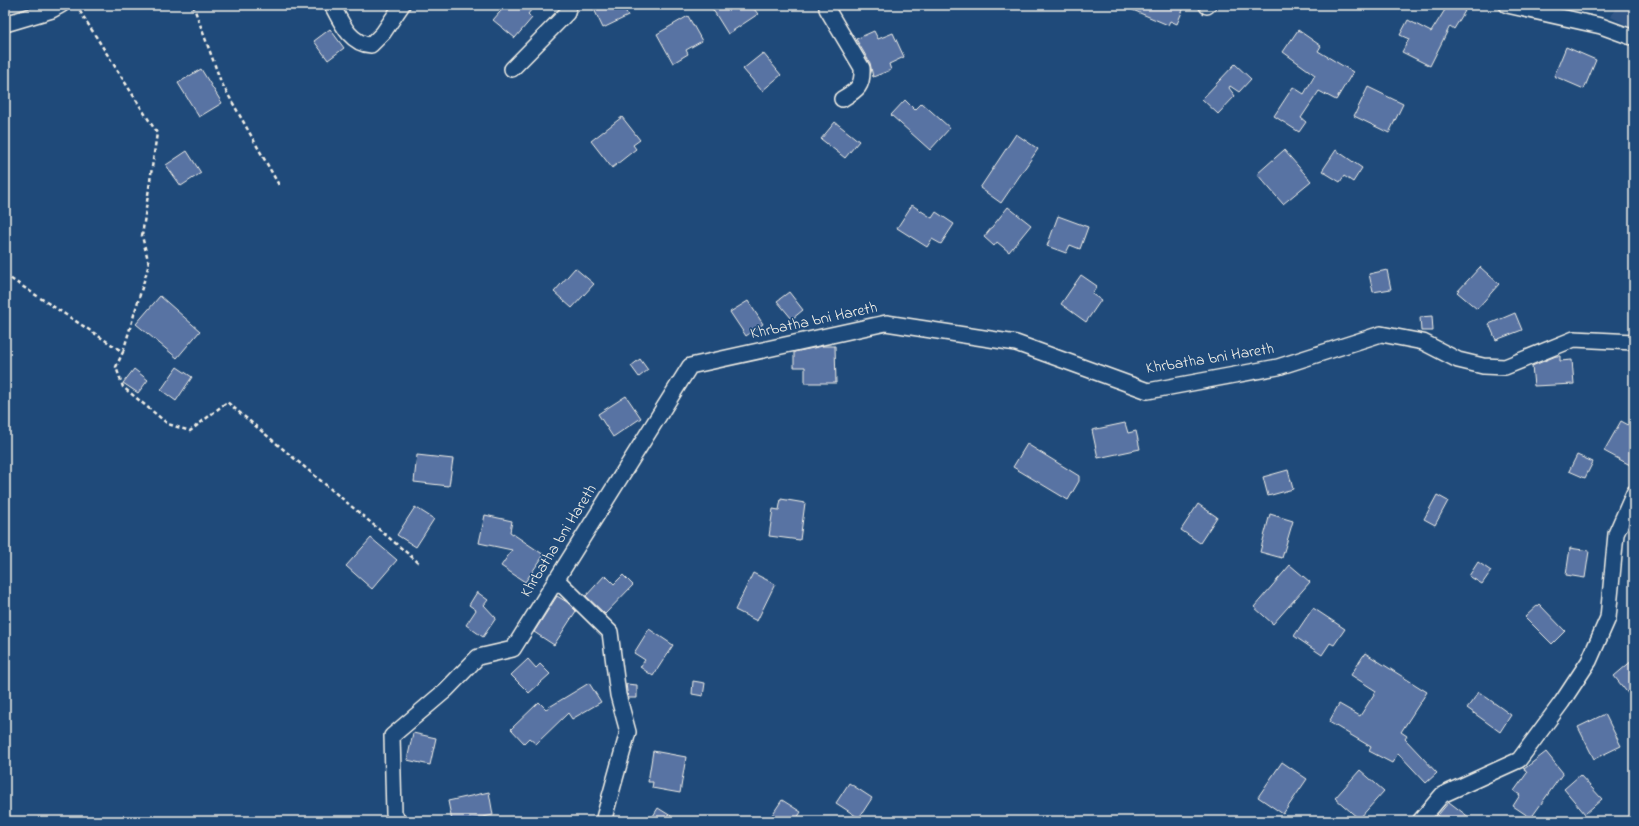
<svg xmlns="http://www.w3.org/2000/svg" width="1639" height="826" viewBox="0 0 1639 826" font-family="'Indie Flower',sans-serif">
<style>
.built{fill:#305686}
.building{fill:#5873a3;stroke:#f4f1e8}
.lines{fill:none;stroke-linecap:round;stroke-linejoin:round}
.minor-casing{stroke:#f4f1e8;stroke-width:18}
.path{stroke:#f4f1e8;stroke-width:2.5;stroke-dasharray:4 3;stroke-linecap:butt}
.minor{stroke:#1f4a7a;stroke-width:15}
.labels{text-anchor:middle;dominant-baseline:central;stroke-width:3;stroke-linejoin:round;paint-order:stroke}
.street-label{font-size:16px;fill:#f4f1e8;stroke:#1f4a7a}
</style>
<rect width="100%" height="100%" fill="#1f4a7a"/>
<filter id="ink" filterUnits="userSpaceOnUse"><feTurbulence type="fractalNoise" baseFrequency=".025" numOctaves="2"/><feDisplacementMap in="SourceGraphic" scale="8" xChannelSelector="R" yChannelSelector="G"/><feConvolveMatrix kernelMatrix="1 2 1 2 8 2 1 2 1" color-interpolation-filters="sRGB"/></filter>
<g filter="url(#ink)">
<path class="built" d="M1617,5H1634V29L1611,17Z"/>
<path class="building" d="M506,5H535L528,14L532,18L515,38L493,20Z
M592,5H623L628,16L603,28Z
M710,5H751L758,14L728,34Z
M1121,5H1185L1177,24L1170,21L1168,25Z
M1448,5H1455L1465,11L1454,29L1450,26L1430,66L1402,52L1409,39L1400,35L1408,20L1431,32Z
M688,16L702,41L686,50L688,54L673,63L657,34Z
M330,29L344,48L328,60L314,41Z
M1298,30L1321,46L1318,51L1353,72L1336,100L1319,91L1301,118L1306,122L1299,132L1274,116L1293,87L1304,94L1315,75L1283,52Z
M874,31L878,39L893,33L904,57L889,64L891,70L873,77L870,63L856,39Z
M1566,47L1596,60L1584,89L1554,76Z
M763,53L781,75L762,91L743,69Z
M1235,64L1251,79L1239,92L1230,86L1229,88L1235,96L1218,114L1202,99Z
M201,69L222,103L199,117L178,83Z
M1368,87L1403,104L1389,133L1354,116Z
M905,100L915,110L922,103L950,128L930,150L891,115Z
M622,117L640,140L633,145L636,149L612,168L591,141Z
M835,122L859,141L845,158L821,139Z
M1016,134L1038,149L1001,203L980,188Z
M1284,150L1311,181L1283,204L1257,174Z
M1336,150L1362,168L1353,182L1344,176L1340,182L1322,171Z
M187,151L201,173L181,186L166,165Z
M912,205L932,218L936,212L954,224L941,244L932,239L927,247L897,228Z
M1008,207L1031,225L1009,252L997,242L994,246L984,237Z
M1058,216L1088,227L1080,249L1070,245L1066,253L1047,246Z
M1480,267L1499,284L1477,309L1457,292Z
M575,268L594,284L572,308L554,292Z
M1387,270L1391,289L1373,292L1369,274Z
M1081,275L1097,286L1092,294L1101,300L1086,322L1061,304Z
M789,292L803,310L792,319L777,301Z
M160,296L200,331L177,358L136,324Z
M748,301L763,324L746,336L730,312Z
M1515,313L1522,330L1496,340L1489,324Z
M1432,316L1433,331H1421L1420,317Z
M823,346H835L836,383H805V367H794V352Z
M1556,356H1560V361L1572,360L1574,384L1534,386L1532,366Z
M640,359L648,370L639,377L631,366Z
M177,367L192,377L176,401L161,390Z
M134,369L148,380L138,393L123,383Z
M626,396L641,418L613,437L598,414Z
M1621,421L1634,428V458L1630,465L1604,451Z
M1125,423L1128,433L1136,431L1140,449L1098,458L1092,430Z
M1027,444L1079,476V481L1068,500L1013,467Z
M417,455L453,459L449,486L414,482Z
M1577,455L1593,462L1585,478L1569,471Z
M1288,470L1293,489L1268,496L1263,477Z
M1437,495L1448,501L1435,525L1424,519Z
M781,499L805,503L800,540L769,536L773,509L779,510Z
M1198,504L1217,517L1200,543L1181,530Z
M415,507L434,519L416,547L397,535Z
M1270,514L1293,521L1282,558L1260,552Z
M485,515L512,521L510,532L544,555L525,582L501,566L512,550L479,543Z
M371,538L397,560L372,589L346,566Z
M1570,548L1589,551L1585,578L1566,575Z
M1478,562L1491,571L1482,584L1469,576Z
M1290,565L1310,582L1273,624L1254,607Z
M753,573L775,584L757,621L735,610Z
M605,575L614,584L623,575L633,585L605,614L586,596Z
M477,592L488,600L484,605L496,618L483,637L466,625L476,610L469,605Z
M557,596L567,602L576,611L554,645L534,632Z
M1539,604L1565,631L1552,644L1525,617Z
M1313,608L1345,629L1334,645L1330,643L1322,655L1294,636Z
M649,629L673,645L653,676L640,667L645,660L634,653Z
M1365,653L1427,692L1401,732L1407,736L1405,739L1437,773L1426,783L1398,753L1392,763L1369,751L1371,747L1329,722L1339,704L1360,716L1376,691L1351,675Z
M528,659L536,668L540,664L550,674L529,693L511,675Z
M1634,659V701L1614,676Z
M693,681L705,683L703,696L692,694Z
M589,683L601,702L572,719L568,713L536,744L529,738L524,743L511,729L539,702L546,709Z
M626,684L637,685V698H628Z
M1479,692L1511,715L1500,732L1467,708Z
M1605,714L1621,746L1594,759L1578,727Z
M413,733L436,738L430,765L407,760Z
M653,751L686,757L680,793L652,788L653,782H648Z
M1546,752L1563,773L1531,818L1513,806L1520,795L1514,791L1527,773L1524,769Z
M1282,762L1307,779L1283,814L1258,797Z
M1360,770L1384,791L1359,819L1335,798Z
M1580,775L1602,799L1585,814L1564,789Z
M849,783L872,798L859,818L836,803Z
M489,792L493,815L464,821H452L448,801Z
M782,800L801,812L795,821H768Z
M1449,802L1474,821H1433Z
M658,808L679,821H650Z"/>
<g class="lines">
<g class="minor-casing">
<path id="minor" d="M332,5C341,22 350,44 371,45L383,33L402,5
M827,5V9L862,68C863,87 857,90 842,99
M1507,5L1601,26L1634,38
M1207,6L1208,5
M5,24L52,10L61,5
M512,69L567,13L569,5
M556,579L610,632L618,695L628,732L604,818
M398,821L394,813L392,736L446,690L478,657L513,649L690,366L886,323L1016,343L1148,391L1278,367L1381,334L1423,342L1458,360L1483,366L1505,367L1574,339L1634,342
M1420,821L1442,795L1519,760L1562,702L1589,661L1608,618L1616,534L1634,493"/>
</g>
<path class="path" d="M76,5L157,133L142,236L149,264L123,352
M193,5L221,82L280,187
M5,275L123,352L116,367L123,387L168,424L190,431L227,402L419,563"/>
<use href="#minor" class="minor"/>
</g>
</g>
<g class="labels">
<g class="street-label">
<text transform="translate(814 321) rotate(-12)">Khrbatha bni Hareth</text>
<text transform="translate(1210 359) rotate(-9)">Khrbatha bni Hareth</text>
<text transform="translate(559 541) rotate(-58)">Khrbatha bni Hareth</text>
</g>
</g>
<rect width="1639" height="826" fill="none" stroke="#1f4a7a" stroke-width="20"/>
<rect x="10" y="10" width="1619" height="806" fill="none" stroke="#f4f1e8" stroke-width="1.5" filter="url(#ink)"/>
</svg>
